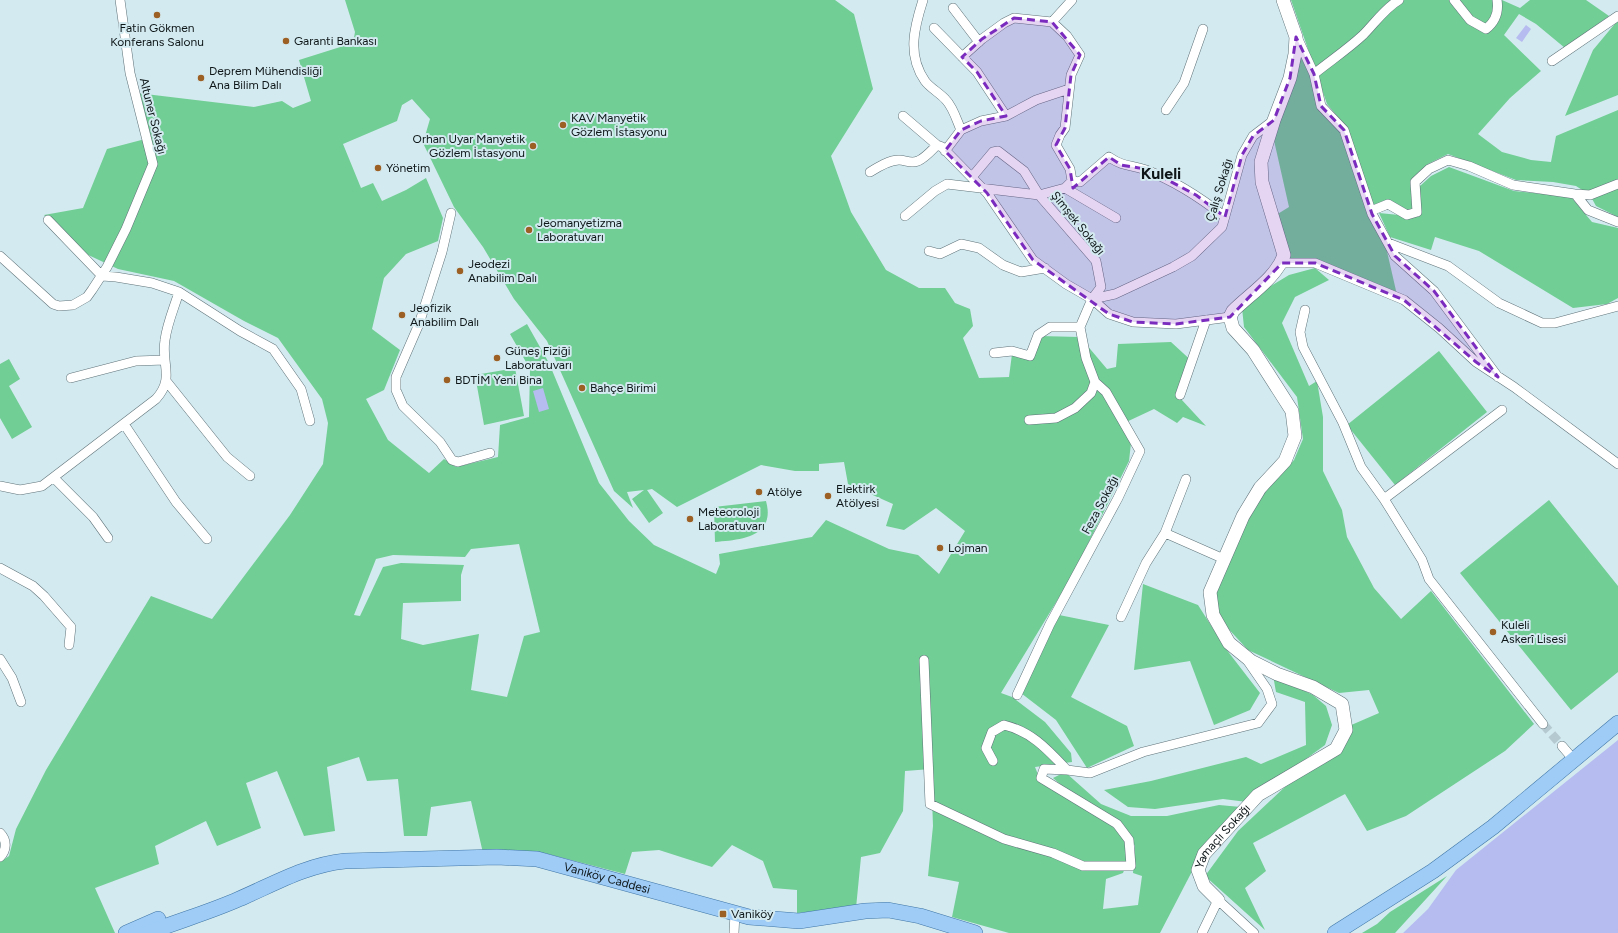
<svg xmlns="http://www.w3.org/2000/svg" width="1618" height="933" viewBox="0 0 1618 933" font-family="Figtree,sans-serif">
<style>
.green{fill:#71ce94;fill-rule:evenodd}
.water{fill:#b6bbf0}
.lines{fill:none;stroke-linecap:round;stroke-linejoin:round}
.street-tunnel{stroke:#b5cad0;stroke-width:9;stroke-dasharray:9 4.5;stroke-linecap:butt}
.street-casing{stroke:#5f7379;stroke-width:10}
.secondary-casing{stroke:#5f7379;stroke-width:14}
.primary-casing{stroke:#4176a6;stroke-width:16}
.street{stroke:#fff;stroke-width:9}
.secondary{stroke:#fff;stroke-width:13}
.primary{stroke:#9eccf7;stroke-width:15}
.marked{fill:#7b2cbf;fill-opacity:0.2;stroke:#7b2cbf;stroke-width:3;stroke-dasharray:8 5;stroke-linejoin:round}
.poi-dot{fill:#9d6024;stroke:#d3eaf0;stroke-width:1.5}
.labels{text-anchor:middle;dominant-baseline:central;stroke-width:4;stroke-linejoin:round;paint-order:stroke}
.poi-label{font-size:12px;fill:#0e1618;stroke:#d3eaf0;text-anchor:start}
.street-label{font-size:12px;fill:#0e1618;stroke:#d3eaf0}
.district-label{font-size:16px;font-weight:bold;fill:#0e1618;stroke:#d3eaf0}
</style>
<rect width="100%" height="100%" fill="#d3eaf0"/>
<path class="green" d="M345,0H835L854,14L873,89L831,156L851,212L886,270L919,288H945L955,303L970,309L973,326L963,338L979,378L1009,377L1012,354L1028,358L1039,336L1080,337L1107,369L1116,367L1118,344L1171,342L1195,364L1181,399L1206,426L1183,417L1177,423L1154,409L1122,424L1131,443L1129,461L1072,576L1001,693L1012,697L1045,722L1071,753L1072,762L1035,767L1039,777C1060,791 1131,827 1129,855C1128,861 1125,868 1123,873L1106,879L1103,909L1138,905L1142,876L1133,873L1135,846L1123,824L1068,791L1053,778L1065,772L1101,804L1131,816H1167L1219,805L1241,807L1200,856L1160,933H1009L952,917L959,882L928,876L933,826L931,769L905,771L903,811L880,853L861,857L856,908L797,913V890L773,888L763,861L732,845L712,867L659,850L632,852L625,874L544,853H483L471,801L431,807L427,836H404L398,779L367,781L359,757L327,767L335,831L304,836L277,771L246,783L261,828L217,846L206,821L155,846L159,864L95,888L115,933H0V862L9,856L16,829L46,770L151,596L212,619L290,515L323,464L328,423L322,399L278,338L244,321L174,281L118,269L82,252L44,215L83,208L107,149L149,138L137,93L254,107L282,101L293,108L311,101L299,60L353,43L355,32ZM412,99L430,119L423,143L454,207L483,247L514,299L547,341L614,491L633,508L627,492L644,490L632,499L649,523L663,513L647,490L652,489L677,507L761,465L795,471H819V464L844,462L848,484L893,504L886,526L904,530L936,508L965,531L939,574L918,555L889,549L826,520L812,537L719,554L720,564L716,574L654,545L629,521L599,483L549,363L527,324L510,334L530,369L529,417L500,425L498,457L456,467L444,459L429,473L388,440L366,399L384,390L400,350L372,329L384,278L406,254L438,241L443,218L426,178L406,190L382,201L373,183L361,188L343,144L397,121L402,105ZM519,544L540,632L524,636L507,697L471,690L479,634L423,645L401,639L403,603L461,601V575L464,565L401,563L383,567L360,616L354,615L376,559L393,555L465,557L471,549Z
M1291,0H1502L1520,8L1530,0H1586L1609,16L1565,48L1536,24L1519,14L1504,35L1541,71L1510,98L1478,134L1502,152L1531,160L1551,162L1556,136L1618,110V217L1596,206L1590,195L1576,186L1553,182L1516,180L1448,154L1428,164L1410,181L1413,208L1407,210L1390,200L1373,205L1348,129L1327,104Z
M1618,20V95L1565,116L1593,50Z
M1300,52L1311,74L1319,108L1342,133L1386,247L1397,295L1314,258L1285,261L1276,215L1289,207L1273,136Z
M1449,167L1514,191L1571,197L1592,222L1618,228V298L1607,304L1573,308L1479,251L1435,237L1431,250L1390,237L1379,213L1419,217L1420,186L1431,176Z
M1315,268L1329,280L1295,297L1282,323L1309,386L1317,381L1323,417V471L1342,510L1347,537L1374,588L1401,619L1431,591L1534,724L1505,751L1406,816L1367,831L1345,794L1253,843L1266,871L1245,888L1265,930L1205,876L1238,831L1288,784L1338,748L1349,726L1379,713L1369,690L1339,693L1248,650L1211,610L1230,552L1263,494L1294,460L1303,439L1297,397L1244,327L1242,308L1264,290L1289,275Z
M1439,351L1487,412L1395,485L1347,425Z
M9,359L20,379L9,386L32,427L12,439L0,418V364Z
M515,368L524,416L484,425L475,375Z
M1549,500L1618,586V672L1571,710L1460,573Z
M766,501C776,537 741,540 715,542L714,507Z
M1143,584L1198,605L1226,649L1260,693L1250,710L1214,725L1190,661L1134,670Z
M1059,615L1109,625L1071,697L1127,726L1134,746L1087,768L1056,720L1017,690Z
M1273,675L1313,695L1326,706L1332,725L1325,745L1247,802L1223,799L1155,809L1128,807L1104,790L1151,781L1246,757L1261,764L1306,745L1305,702L1276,692Z
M1447,876L1395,933H1362L1377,924L1390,912Z"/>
<path class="water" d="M1526,25L1531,29L1522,42L1516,38Z
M543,388L549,409L539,412L533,391Z
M1618,740V933H1403L1428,909L1456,870Z"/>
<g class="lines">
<path class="street-tunnel" d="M1543,724L1562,746"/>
<g class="street-casing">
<path id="street" d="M923,0C914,28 907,55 925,81C930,88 940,93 946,100C953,107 957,121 961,130
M1454,0L1470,20L1486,29C1496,21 1499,12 1497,0
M953,8L979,42
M1052,22L1072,0
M934,28L977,72L1006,116
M1297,37L1314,74L1321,106L1344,130L1372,214L1395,256L1434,291L1498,377
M1552,61L1618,16
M1314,74C1330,61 1348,49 1363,35C1375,23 1385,8 1399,0
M1166,110L1184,83L1203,29
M903,116L937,145
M945,151L961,130L981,121L1006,116L1036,100L1069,89
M870,172C878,167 889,160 899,160C906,160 910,164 918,161C925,158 931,151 937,145L942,147L987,193L1033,260L1066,284L1092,299L1109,314L1133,322L1176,324L1230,317
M972,177L993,152L998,151L1024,171L1039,195L1096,261L1101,287L1092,299L1080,327H1050L1038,335L1030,356L1012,351L994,353
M1072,181L1080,182L1109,157C1125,168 1131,164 1146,170C1175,181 1201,198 1225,217
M1065,188L1116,218
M1575,194L1588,210L1618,222
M1371,211L1388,204L1407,215L1417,212L1415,182L1429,169L1448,160L1469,166L1513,185L1575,194L1590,195L1618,184
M451,213L442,252L419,324L396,377V390L403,406L440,442L452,460L458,462L490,453
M905,216L935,191L947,184L1039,195L1065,188L1072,181L1070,169L1056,145L1060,135L1065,128L1071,75L1080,55L1067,36L1052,22L1014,18L1004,23L982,39L962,57
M48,220L102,276
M1388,243L1448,266L1499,303L1542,323H1555L1618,306
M929,251L940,254L961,244L979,248L1003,265L1021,272L1045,268
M0,256L53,304L59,306L73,305L87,297L92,290L107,267L126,229L153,164L130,73L120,0
M1282,263H1315L1404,300L1439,328L1476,362L1514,387L1618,464
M102,276L116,277L152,283L179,292L240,331L273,349L301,389L310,421
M1092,299L1115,294L1173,267L1192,256L1222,227L1242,155L1253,136L1274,120
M1305,310L1300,332L1303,347L1343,423L1361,467L1384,499L1502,410
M71,378L136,361L165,360
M167,382L227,457L250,476
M1180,395L1206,320
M1029,420L1056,418L1075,408L1091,393L1095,382
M124,424L176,502L207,539
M54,478L93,517L108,538
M1186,479L1165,533L1224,559
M0,486L20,490L42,486L156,399C175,378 161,364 165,340C167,324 174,308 179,292
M1384,499L1422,560L1429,579L1543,724
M0,568L33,586L44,596L71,627L69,645
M1121,617L1146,563L1165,533
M0,659L12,678L21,702
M924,660L930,804L1004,839L1053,853L1083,866H1131L1129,840L1117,824L1041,778L1044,769L1067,770C1047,749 1032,732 1004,725L992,732L986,748L993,761
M1017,695L1050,624L1118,498L1140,451L1106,392L1095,382L1086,358L1080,327
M1562,746L1574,760
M1067,770L1090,773L1143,752L1258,723L1272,704L1267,689L1247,660
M0,833C7,840 7,850 0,857
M734,933L735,913
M1202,933L1218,900L1254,933"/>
</g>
<g class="secondary-casing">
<g id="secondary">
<path id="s1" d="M1218,900L1204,886L1198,870L1204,854L1258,795L1336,749L1346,730L1342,704L1313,687L1277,674L1251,661L1229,643L1213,615L1210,592L1243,516L1260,488L1285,461L1295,436L1292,411L1253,350L1233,328L1230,317L1233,311C1250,294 1277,277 1284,255L1262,182L1261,162L1274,120L1290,78L1295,54L1296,37L1283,0"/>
</g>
</g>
<g class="primary-casing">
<g id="primary">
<path d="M126,933L158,919"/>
<path id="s2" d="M148,933C178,921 210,912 239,899C274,884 306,865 345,861L497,857L537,859L749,917L799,921L865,911L888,910L920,916L975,933"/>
<path d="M1335,933L1433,871L1493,827L1618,723"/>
</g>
</g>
<use href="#street" class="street"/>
<use href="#secondary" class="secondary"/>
<use href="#primary" class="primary"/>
</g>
<path class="marked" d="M1014,18L1052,22L1080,55L1071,75L1065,128L1056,145L1070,169L1073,188L1109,157L1121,165L1145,169L1164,178L1196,195L1225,217L1242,155L1253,136L1274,120L1290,78L1296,37L1314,74L1321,106L1344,130L1372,214L1395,256L1434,291L1498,377L1476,362L1404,300L1315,263H1282L1230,317L1176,324L1133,322L1109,314L1033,260L987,193L945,151L961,130L981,121L1006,116L977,72L962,57L982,39Z"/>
<g class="poi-dot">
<circle cx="157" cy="15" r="4"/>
<circle cx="286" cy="41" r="4"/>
<circle cx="201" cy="78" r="4"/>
<circle cx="563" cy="125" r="4"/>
<circle cx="533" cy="146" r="4"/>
<circle cx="378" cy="168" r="4"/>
<circle cx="529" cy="230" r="4"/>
<circle cx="460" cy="271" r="4"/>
<circle cx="402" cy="315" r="4"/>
<circle cx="497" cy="358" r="4"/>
<circle cx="447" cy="380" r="4"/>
<circle cx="582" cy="388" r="4"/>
<circle cx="759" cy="492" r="4"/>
<circle cx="828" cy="496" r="4"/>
<circle cx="690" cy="519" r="4"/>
<circle cx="940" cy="548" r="4"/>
<circle cx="1493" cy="632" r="4"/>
<rect x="719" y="910" width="8" height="8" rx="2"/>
</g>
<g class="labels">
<g class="poi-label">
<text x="157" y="28" text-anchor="middle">Fatin Gökmen<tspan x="157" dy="14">Konferans Salonu</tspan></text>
<text x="294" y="41">Garanti Bankası</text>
<text x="209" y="71">Deprem Mühendisliği<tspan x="209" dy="14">Ana Bilim Dalı</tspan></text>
<text x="571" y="118">KAV Manyetik<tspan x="571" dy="14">Gözlem İstasyonu</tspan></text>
<text x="525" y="139" text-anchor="end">Orhan Uyar Manyetik<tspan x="525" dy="14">Gözlem İstasyonu</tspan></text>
<text x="386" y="168">Yönetim</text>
<text x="537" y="223">Jeomanyetizma<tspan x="537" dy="14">Laboratuvarı</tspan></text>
<text x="468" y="264">Jeodezi<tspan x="468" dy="14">Anabilim Dalı</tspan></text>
<text x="410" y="308">Jeofizik<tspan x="410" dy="14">Anabilim Dalı</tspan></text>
<text x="505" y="351">Güneş Fiziği<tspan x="505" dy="14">Laboratuvarı</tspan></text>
<text x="455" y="380">BDTİM Yeni Bina</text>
<text x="590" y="388">Bahçe Birimi</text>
<text x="836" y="489">Elektirk<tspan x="836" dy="14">Atölyesi</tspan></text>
<text x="767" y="492">Atölye</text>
<text x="698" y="512">Meteoroloji<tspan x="698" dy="14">Laboratuvarı</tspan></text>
<text x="948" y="548">Lojman</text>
<text x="1501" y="625">Kuleli<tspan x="1501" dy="14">Askerî Lisesi</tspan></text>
<text x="731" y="914">Vaniköy</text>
</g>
<g class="street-label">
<text transform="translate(153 116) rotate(76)">Altuner Sokağı</text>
<text transform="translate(1219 190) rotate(-73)">Çalış Sokağı</text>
<text transform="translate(1078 223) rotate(51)">Şimşek Sokağı</text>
<text transform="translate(1100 505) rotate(-62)">Feza Sokağı</text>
<text stroke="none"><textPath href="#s1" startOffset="79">Yamaçlı Sokağı</textPath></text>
<text stroke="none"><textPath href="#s2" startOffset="475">Vaniköy Caddesi</textPath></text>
</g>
<g class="district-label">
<text x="1161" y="173">Kuleli</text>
</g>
</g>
</svg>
